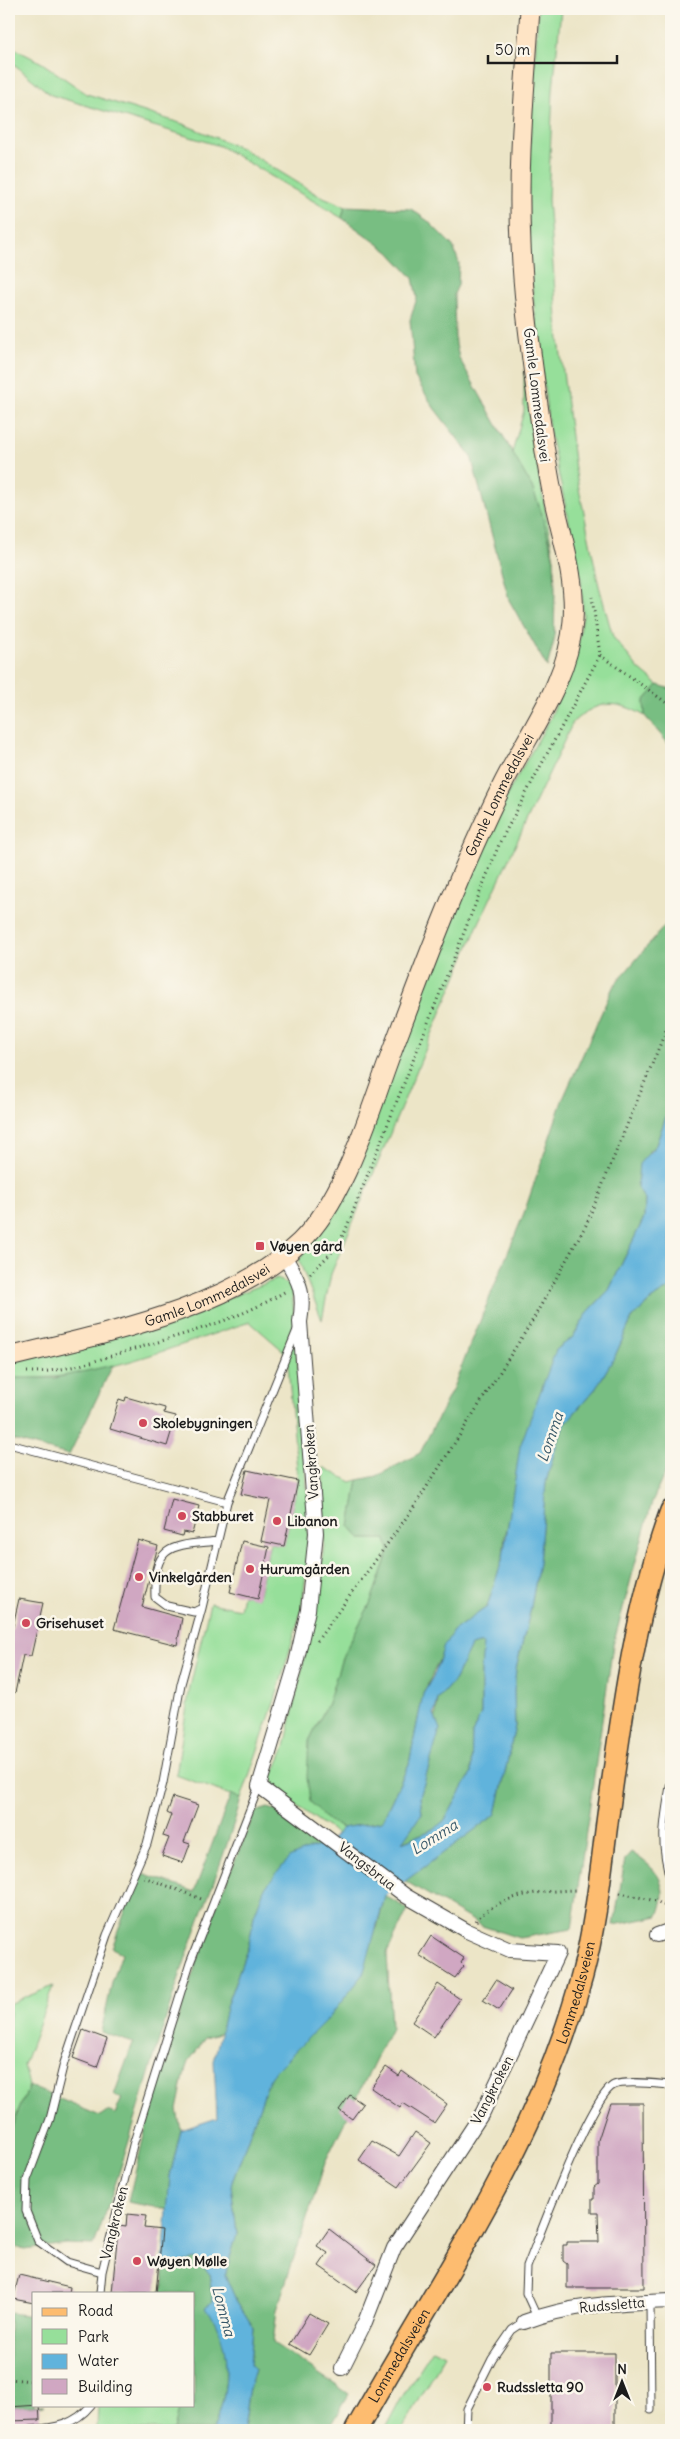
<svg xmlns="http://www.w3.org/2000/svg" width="680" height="2439" viewBox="0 0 680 2439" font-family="Delius,sans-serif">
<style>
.green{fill:#96df9a;stroke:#597e5b}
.forest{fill:#78be82;stroke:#4a6d4f}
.water{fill:#60b3dc;stroke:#3e687c;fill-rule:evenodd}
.building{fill:#d0a7c2}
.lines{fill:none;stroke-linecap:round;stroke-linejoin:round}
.lane-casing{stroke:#3b3a36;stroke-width:9}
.street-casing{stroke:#3b3a36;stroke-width:16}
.secondary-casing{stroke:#3b3a36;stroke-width:21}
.primary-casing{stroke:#3b3a36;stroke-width:24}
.path{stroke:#3b3a36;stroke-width:3;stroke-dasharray:1 4;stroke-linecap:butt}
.lane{stroke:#fff;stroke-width:7}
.street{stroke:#fff;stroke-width:14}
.secondary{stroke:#fee4c5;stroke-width:19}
.primary{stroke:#fdbc6f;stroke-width:21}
.poi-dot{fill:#d1495b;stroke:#fbf7ec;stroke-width:2}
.labels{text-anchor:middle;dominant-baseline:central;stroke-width:5;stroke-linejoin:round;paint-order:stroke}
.street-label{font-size:14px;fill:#1c1c1c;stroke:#fbf7ec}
.poi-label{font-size:14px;font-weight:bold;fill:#1c1c1c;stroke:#fbf7ec;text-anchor:start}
.water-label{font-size:15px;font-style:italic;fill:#375869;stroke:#fbf7ec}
</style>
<rect width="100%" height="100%" fill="#fbf7ec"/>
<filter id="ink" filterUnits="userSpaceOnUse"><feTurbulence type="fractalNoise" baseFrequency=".02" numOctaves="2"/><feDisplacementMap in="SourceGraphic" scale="10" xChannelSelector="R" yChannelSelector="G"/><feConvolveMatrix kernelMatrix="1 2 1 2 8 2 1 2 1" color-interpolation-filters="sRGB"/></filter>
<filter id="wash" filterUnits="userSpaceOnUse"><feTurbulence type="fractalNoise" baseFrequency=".0096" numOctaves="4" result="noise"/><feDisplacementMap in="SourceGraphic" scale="20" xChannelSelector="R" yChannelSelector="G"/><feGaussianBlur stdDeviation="1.12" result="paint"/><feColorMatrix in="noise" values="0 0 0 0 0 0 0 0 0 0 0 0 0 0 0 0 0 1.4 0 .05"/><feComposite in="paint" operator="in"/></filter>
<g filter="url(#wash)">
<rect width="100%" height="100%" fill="#ece5c7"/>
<path class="green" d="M538,9H561L553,90L548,199L558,331L575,469L599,586L613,637L639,669L658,685L644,701L645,716C617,700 599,699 573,722L477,927L331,1274L322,1320L299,1260L320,1231L485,843L509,791L550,719L577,649L583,615L581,579L549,429L533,297L529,244L528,177Z
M9,46L42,63L87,94L183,124L243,149L316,194L345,206L342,218L220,146L51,95L9,60Z
M524,372L532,436L554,559L542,514L532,487L512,453L524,411Z
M277,1279L289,1284L292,1289L309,1516L307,1567L301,1612L275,1700L241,1799L176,1775L190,1687L210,1603L240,1609L243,1595L258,1598L270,1543L284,1545L298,1481L287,1354L250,1322C173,1346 91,1383 9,1378V1364L233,1296Z
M323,1467L351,1482L358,1480L350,1527L361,1539H386L389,1551L370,1604L343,1655L328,1703L309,1741L326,1819L342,1828L337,1834L284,1797L275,1789L272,1778L285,1747L316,1605L324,1545Z
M53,1986L24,2065L29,2086L9,2134V2004Z
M433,2349L445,2355L402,2430H384L400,2400Z
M98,2405H180V2407L174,2430H97Z"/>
<path class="forest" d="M345,206L411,209L428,221L453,246L459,263L458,285L454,294L455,340L459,358L532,487L542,514L554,559L555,590L554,641L547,667L509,600L471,456L434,408L415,377L410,320L417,298L413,278L389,252L342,218Z
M658,685L671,689V747L645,716L644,701Z
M671,913V1055L667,1085L669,1108L656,1145L649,1151L637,1187L645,1200L644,1218L609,1290L588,1312L573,1337L556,1350L505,1536L503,1557L487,1607L453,1631L423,1694L409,1764L382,1821L342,1828L326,1819L310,1801L307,1778L309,1741L328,1703L343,1655L370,1604L389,1551L386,1539H361L350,1527L358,1480L377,1476L420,1453L452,1390L524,1213L562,1101L613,987L666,924Z
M671,1287V1459L652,1502L613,1645L572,1929L519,1938L482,1926L405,1881L496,1814L515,1726L514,1691L516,1669L530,1612L539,1563L546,1482L557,1443L564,1425L596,1388L615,1356L632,1318L656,1296Z
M113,1365L69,1455L9,1439V1378H55Z
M484,1643L481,1671V1713L472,1734L471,1774L445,1820L434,1829L401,1842L422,1813L420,1797L430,1763L438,1699L455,1679L471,1645Z
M231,1794L241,1799C224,1860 199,1918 179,1978C149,2067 127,2158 94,2245L65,2244L25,2250L9,2244V2134L29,2086L100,2116L107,2111L115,2114L122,2098L114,2095L133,2043L101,2032L112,1983L122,1953L112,1948L134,1886L143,1873L194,1892Z
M268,1808L278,1811L328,1844L309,1849L254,1916L249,1944L227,2004L221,2033L206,2038L189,2061L184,2076L177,2110L181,2130L170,2176L169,2210L128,2202L159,2073L214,1912L255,1812Z
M631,1852C657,1869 671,1883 658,1916L614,1925L625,1859Z
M385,1896L408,1909L387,1953L391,2028L326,2160L277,2309L273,2343L349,2394L328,2430H243L248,2393L255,2369L250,2364L253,2327L236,2300L224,2275L237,2234L231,2185L271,2075L330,2016L377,1928Z
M188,2259H196L209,2273L213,2302L207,2307C233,2345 230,2389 213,2430H174L180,2405H194V2293H160L164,2282L163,2260L171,2264Z
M9,2313L34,2316V2405H44L9,2407Z"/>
<path class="water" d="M671,1055V1287L656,1296L632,1318L615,1356L596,1388L564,1425L557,1443L546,1482L539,1563L530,1612L516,1669L514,1691L515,1726L496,1814L385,1896L363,1975L330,2016L271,2075L231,2185L237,2234L225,2275L236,2300L253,2327L250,2364L255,2369L248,2393L243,2430H213C230,2389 233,2345 206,2307L213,2302L209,2273L196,2259L171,2264L163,2260L170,2176L181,2130L217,2118L214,2061L227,2004L249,1944L254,1916L264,1889L289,1858L309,1849L328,1844L342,1828L382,1821L409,1764L423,1694L435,1673L444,1646L453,1631L487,1607L503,1557L520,1446L556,1350L573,1337L588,1312L609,1290L644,1218L645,1200L637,1187L639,1164L656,1145L669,1108L667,1085ZM483,1643L481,1671V1713L472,1734L471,1774L445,1820L434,1829L402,1842L422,1813L420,1797L440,1729L434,1715L438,1699L455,1679L471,1646Z"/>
<g id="blocks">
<path class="building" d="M126,1397L165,1408L164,1413L176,1416L167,1446L110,1429L119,1399L125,1401Z
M247,1470L298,1481L284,1546L261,1541L270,1500L241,1494Z
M172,1499L199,1506L192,1534L183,1532L182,1536L164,1531Z
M138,1540L158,1546L142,1607L182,1618L177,1645L114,1629Z
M242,1541L269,1547L258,1599L230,1592Z
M19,1599L43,1603L31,1656L23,1655L15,1693L9,1692V1643Z
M173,1797L198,1805L184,1842L190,1844L183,1863L162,1856L169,1838L163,1836L171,1815L167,1813Z
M431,1936L464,1958L461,1963L464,1966L455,1978L419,1955Z
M496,1980L512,1990L499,2010L483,2000Z
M438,1984L460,1999L434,2037L412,2022Z
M83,2030L107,2039L97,2067L73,2058Z
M386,2067L399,2076L402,2071L447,2104L434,2123L403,2103L400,2108L371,2088Z
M350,2095L363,2104L352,2119L339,2110Z
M610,2103H643L644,2288H567V2264L563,2261V2245H567V2242H599L598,2213H592V2199H594V2187L598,2184V2140Z
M415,2132L431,2143L399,2187L359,2160L372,2141L399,2156Z
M127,2214L146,2216L144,2228L162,2230L156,2293H112L118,2229L119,2226L126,2227Z
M329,2229L376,2265L356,2292L319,2266L328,2253L317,2246Z
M19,2275L70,2287L69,2293H34V2303L13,2299Z
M309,2313L328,2324L309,2355L290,2344Z
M551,2353H615V2430H568V2425H551Z
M39,2405L40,2420L9,2421V2407Z"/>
</g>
</g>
<g filter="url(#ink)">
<use href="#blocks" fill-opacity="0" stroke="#3b3a36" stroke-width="1"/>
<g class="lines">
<g class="lane-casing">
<path id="lane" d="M9,1444L227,1502L297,1330
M218,1541C173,1546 153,1542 155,1597L167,1606L194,1612L202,1608L227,1502
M671,1781C664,1820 659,1843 671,1881
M102,2272L67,2262L38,2241L26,2211L27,2180L50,2119L64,2063L107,1935L147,1844L163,1783L181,1684L202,1608
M100,2293L102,2272L133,2145L190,1963L259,1786
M650,2302L651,2410
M537,2317L526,2293L527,2267C539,2237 591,2095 614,2085C625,2080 658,2084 671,2085
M30,2430C55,2428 75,2425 91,2405
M466,2430L467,2409L492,2359L512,2330L524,2322"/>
</g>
<g class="street-casing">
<path id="street" d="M284,1256C300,1282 305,1292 300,1322L316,1533L308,1610L296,1663L259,1786L406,1896L467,1931L510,1950L558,1953L483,2112L394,2248L365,2322L342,2368
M657,1935L671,1930
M524,2322C574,2303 619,2303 671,2301"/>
</g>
<g class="secondary-casing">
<g id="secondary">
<path id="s1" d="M9,1357C102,1334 229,1310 300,1242C347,1197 371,1106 394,1046C427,958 461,868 503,784C529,732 569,680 573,621C576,580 563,541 554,501C547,469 543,438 538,405C531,352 523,298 521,244C517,166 525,87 530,9"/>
</g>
</g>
<g class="primary-casing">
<g id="primary">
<path id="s2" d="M356,2430C439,2281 537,2145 582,1976C596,1924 601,1869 608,1815C622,1713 635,1609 671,1511"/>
</g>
</g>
<path class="path" d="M600,655L671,706
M310,1274L337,1247L346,1229L500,842L600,655L592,597
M27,1372C62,1373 97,1360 131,1350C184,1334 239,1320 286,1291
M317,1641L414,1507L531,1323L586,1225L671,1018
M144,1877L204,1900
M620,1893L656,1901L671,1909
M476,1921C500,1893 544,1891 578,1890
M9,2379L34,2381"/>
<use href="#lane" class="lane"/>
<use href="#street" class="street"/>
<use href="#secondary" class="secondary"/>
<use href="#primary" class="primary"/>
</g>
</g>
<g class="poi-dot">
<rect x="255" y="1241" width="10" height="10" rx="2.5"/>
<circle cx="143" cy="1423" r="5"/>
<circle cx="182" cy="1516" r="5"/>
<circle cx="277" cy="1521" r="5"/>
<circle cx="250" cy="1569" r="5"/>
<circle cx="139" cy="1577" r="5"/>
<circle cx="26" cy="1623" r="5"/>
<circle cx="137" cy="2261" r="5"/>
<circle cx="487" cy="2387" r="5"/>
</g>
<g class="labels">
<g class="street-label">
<text transform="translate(537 395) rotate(83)">Gamle Lommedalsvei</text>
<text stroke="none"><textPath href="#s1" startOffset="808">Gamle Lommedalsvei</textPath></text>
<text stroke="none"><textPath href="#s1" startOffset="208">Gamle Lommedalsvei</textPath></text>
<text transform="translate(311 1462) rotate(-94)">Vangkroken</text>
<text transform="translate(367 1866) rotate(38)">Vangsbrua</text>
<text stroke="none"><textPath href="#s2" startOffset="491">Lommedalsveien</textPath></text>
<text transform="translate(492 2090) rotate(-63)">Vangkroken</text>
<text transform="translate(114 2223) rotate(-76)">Vangkroken</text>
<text transform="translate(612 2305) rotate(-5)">Rudssletta</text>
<text stroke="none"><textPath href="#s2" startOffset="86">Lommedalsveien</textPath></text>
</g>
<g class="poi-label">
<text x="270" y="1246">Vøyen gård</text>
<text x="153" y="1423">Skolebygningen</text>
<text x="192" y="1516">Stabburet</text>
<text x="287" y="1521">Libanon</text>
<text x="260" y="1569">Hurumgården</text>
<text x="149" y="1577">Vinkelgården</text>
<text x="36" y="1623">Grisehuset</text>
<text x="147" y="2261">Wøyen Mølle</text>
<text x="497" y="2387">Rudssletta 90</text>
</g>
<g class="water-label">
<text transform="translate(550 1437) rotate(-71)">Lomma</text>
<text transform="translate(434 1837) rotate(-32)">Lomma</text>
<text transform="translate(224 2311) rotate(75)">Lomma</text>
</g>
</g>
<rect width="680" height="2439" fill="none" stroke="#fbf7ec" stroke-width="30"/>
<rect x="32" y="2292" width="162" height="115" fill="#fbf7ec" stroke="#a29f99"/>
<rect x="42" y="2308" width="25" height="8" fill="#fdbc6f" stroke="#a29f99"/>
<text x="78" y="2316" font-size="15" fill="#1c1c1c">Road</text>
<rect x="42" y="2329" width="25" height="15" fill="#96df9a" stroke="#a29f99"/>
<text x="78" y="2342" font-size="15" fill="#1c1c1c">Park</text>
<rect x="42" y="2354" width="25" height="15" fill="#60b3dc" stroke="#a29f99"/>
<text x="78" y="2366" font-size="15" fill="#1c1c1c">Water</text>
<rect x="42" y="2379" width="25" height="15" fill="#d0a7c2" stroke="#a29f99"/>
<text x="78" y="2392" font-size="15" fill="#1c1c1c">Building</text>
<g transform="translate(622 2382)" stroke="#fbf7ec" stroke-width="4" paint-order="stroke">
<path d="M0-4L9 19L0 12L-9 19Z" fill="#1c1c1c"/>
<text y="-8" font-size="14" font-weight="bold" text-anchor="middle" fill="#1c1c1c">N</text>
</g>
<path d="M488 55v8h129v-8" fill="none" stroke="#1c1c1c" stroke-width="2.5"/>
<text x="495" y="55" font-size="15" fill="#1c1c1c" stroke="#fbf7ec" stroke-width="4" paint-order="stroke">50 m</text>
</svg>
